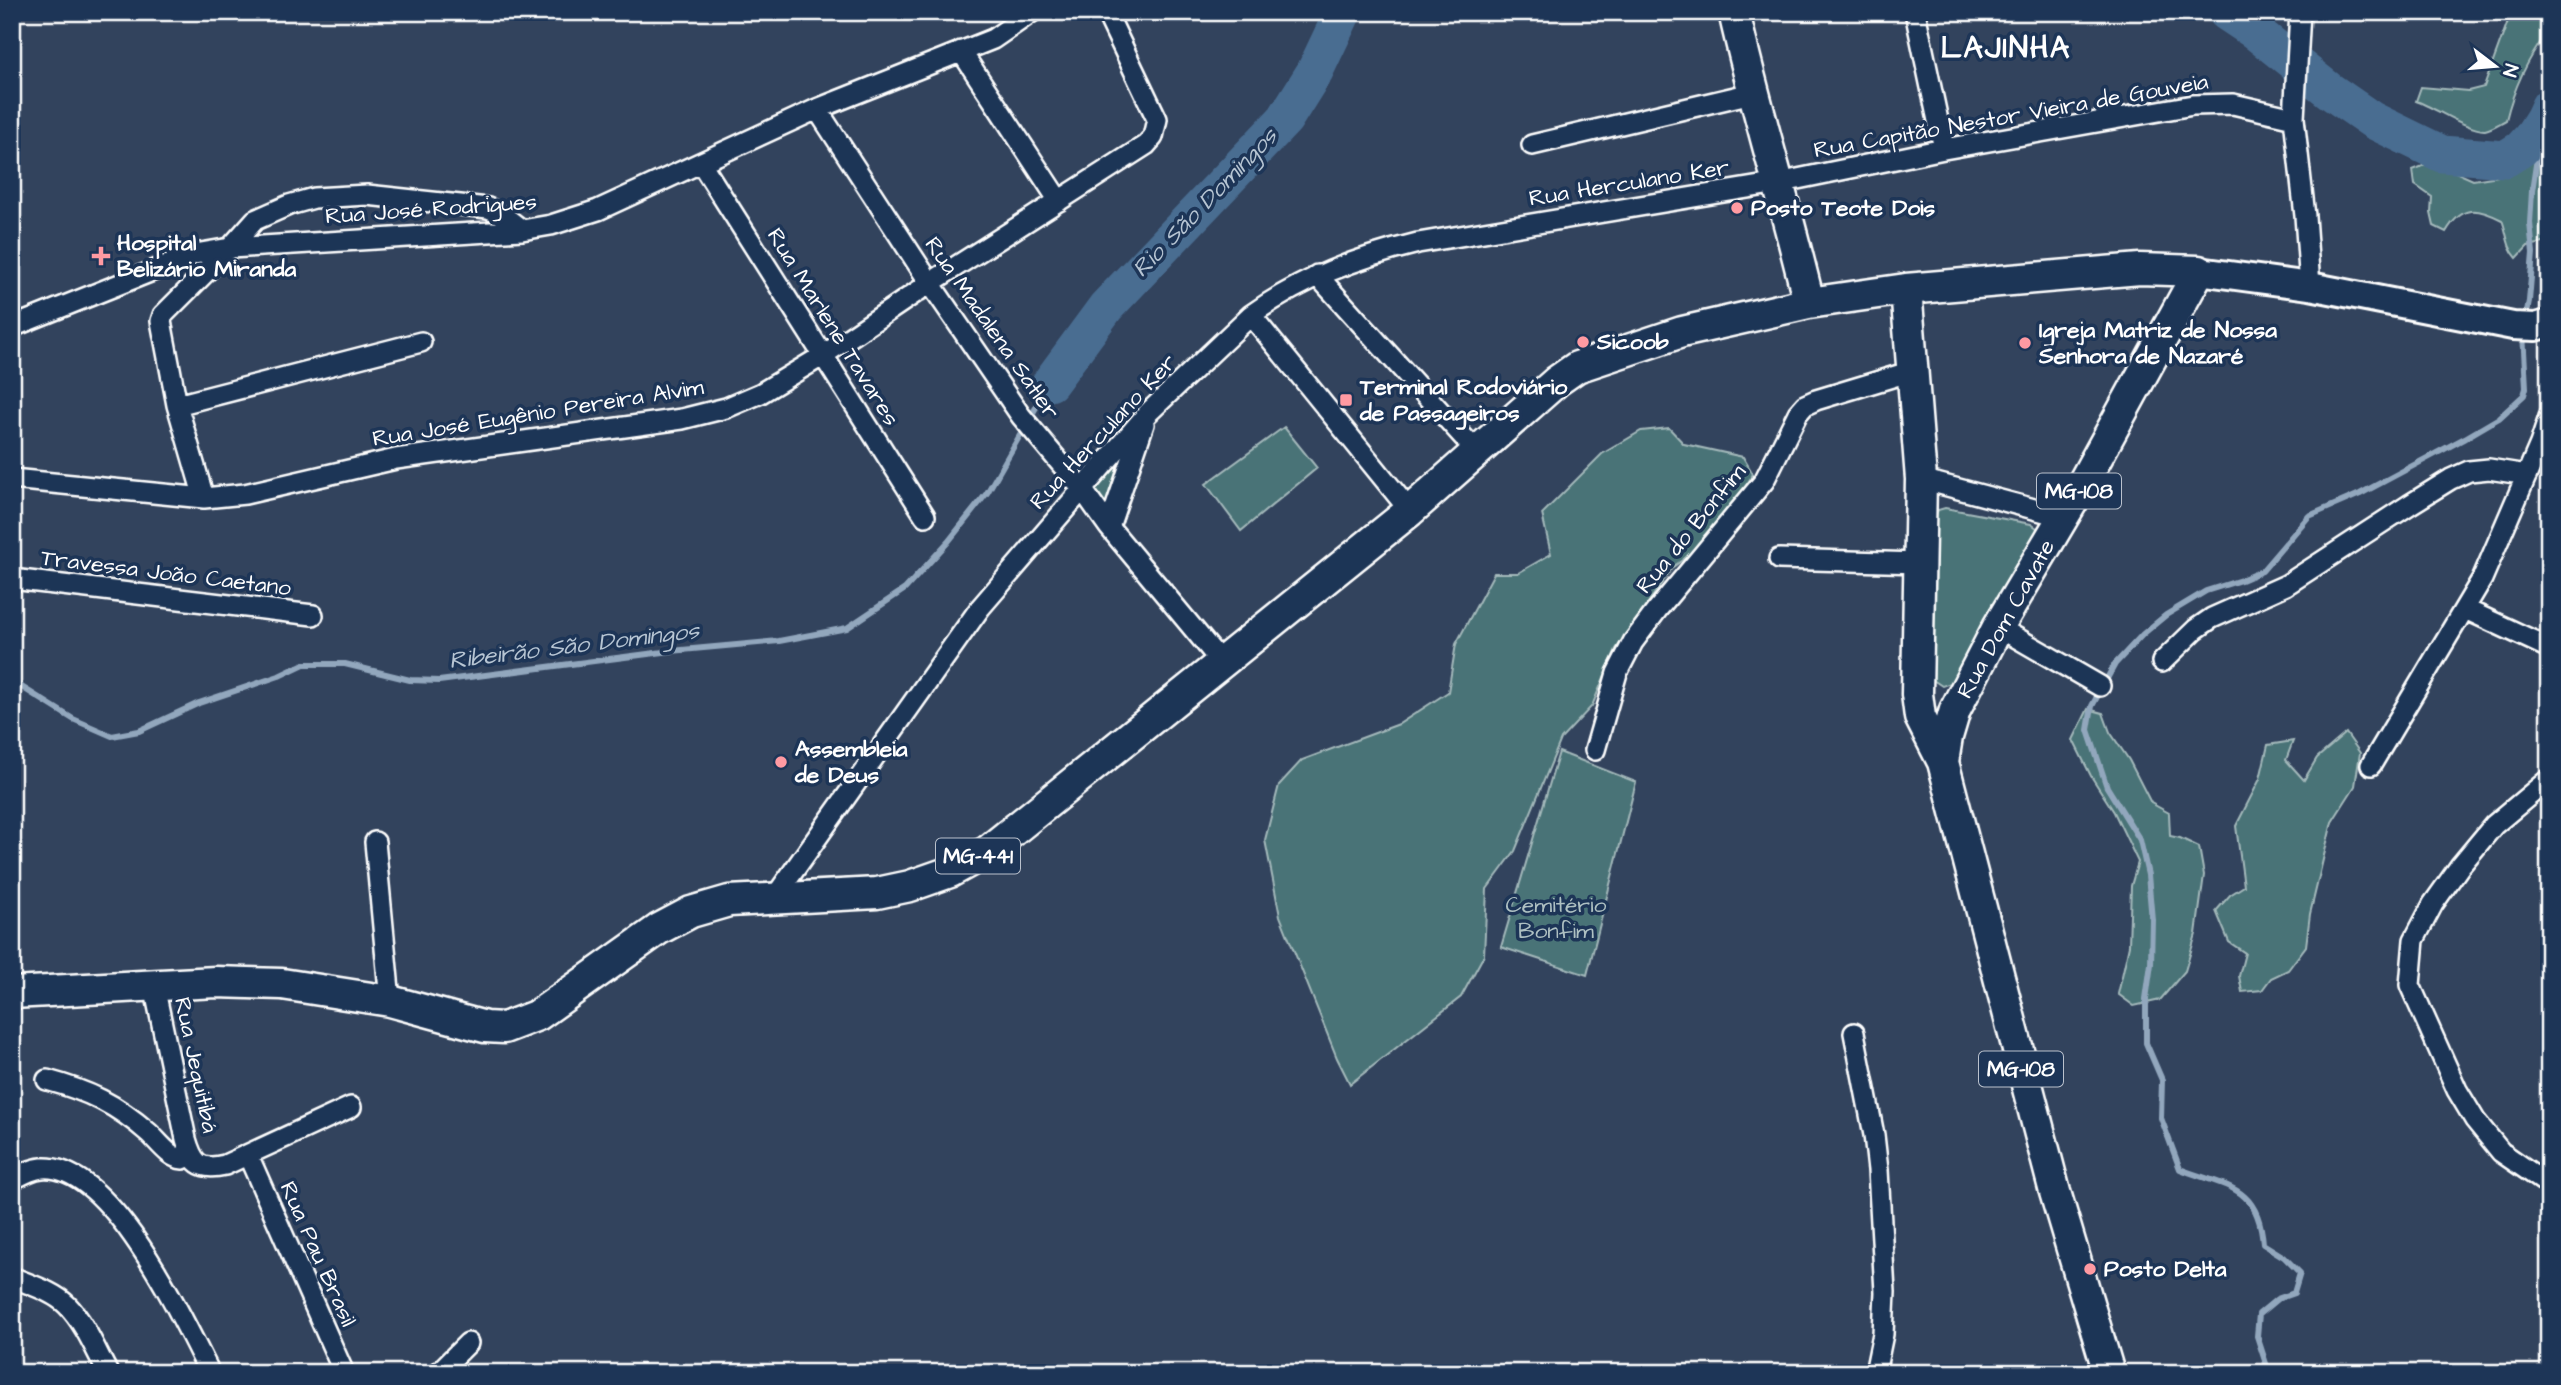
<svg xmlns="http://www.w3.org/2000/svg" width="2561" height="1385" viewBox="0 0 2561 1385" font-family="'Architects Daughter',sans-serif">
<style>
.green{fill:#4a7377;stroke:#a4b9bb;stroke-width:2}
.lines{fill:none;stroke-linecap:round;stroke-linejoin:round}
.stream{stroke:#92a7bd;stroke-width:6}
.river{stroke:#4a6d91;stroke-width:37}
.minor-casing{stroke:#fff;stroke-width:24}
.secondary-casing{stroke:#fff;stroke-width:32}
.primary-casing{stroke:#fff;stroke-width:35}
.minor{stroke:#1d3557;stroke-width:19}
.secondary{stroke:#1d3557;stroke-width:26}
.primary{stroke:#1d3557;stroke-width:30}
.poi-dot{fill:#ff9aa2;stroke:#1d3557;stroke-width:2.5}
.labels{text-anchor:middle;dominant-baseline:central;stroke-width:7;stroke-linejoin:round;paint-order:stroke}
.shield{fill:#1d3557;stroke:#bbc2cd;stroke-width:2}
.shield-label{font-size:21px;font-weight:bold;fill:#fff}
.street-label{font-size:23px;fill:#fff;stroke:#1d3557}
.poi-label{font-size:23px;font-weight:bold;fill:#fff;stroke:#1d3557;text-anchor:start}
.park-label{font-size:23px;fill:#aec0c2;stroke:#1d3557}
.water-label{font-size:24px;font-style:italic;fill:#b7c5d3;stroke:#1d3557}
.district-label{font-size:30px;font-weight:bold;letter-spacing:2px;fill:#fff;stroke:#1d3557}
</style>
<rect width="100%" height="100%" fill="#32435d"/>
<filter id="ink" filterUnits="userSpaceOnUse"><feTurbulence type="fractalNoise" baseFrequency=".0143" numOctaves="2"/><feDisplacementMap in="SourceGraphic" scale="14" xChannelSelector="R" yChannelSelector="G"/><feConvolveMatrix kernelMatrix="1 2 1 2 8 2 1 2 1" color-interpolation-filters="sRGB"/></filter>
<g filter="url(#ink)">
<path class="green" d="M2521,12H2544L2547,33C2527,60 2514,87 2506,120C2500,123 2491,129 2485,130C2469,131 2434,107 2416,101L2421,87L2468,91L2484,87L2508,21Z
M2549,141V242L2528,246L2517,258C2506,246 2508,235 2502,220C2476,207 2462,205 2446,232L2434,226L2431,213L2432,197L2415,185L2413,170L2433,162L2473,180L2511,174Z
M1284,427L1317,468L1241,531L1206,484Z
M1669,428L1684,444L1743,457L1753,474L1740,496L1696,550L1673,567L1616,649L1592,706L1561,739L1515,851L1487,889L1484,955L1461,997L1350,1084L1337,1058L1280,916L1265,840L1279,785L1302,760L1399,724L1448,692L1456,644L1494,573H1518L1551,554L1542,514L1602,454L1641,431Z
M1120,451L1108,515L1091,492Z
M1945,508L2031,524L2037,528L2038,535L1951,683L1942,686L1930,678L1935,517L1938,510Z
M2088,709L2103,713L2110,732L2129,760L2151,803L2169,813L2170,836L2180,838L2199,847L2204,875L2196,934L2185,971L2160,1000L2134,1006L2118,994L2129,945L2131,886L2138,862L2114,812L2091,776L2073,740Z
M2346,733L2360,753L2355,786L2332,822L2310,914L2306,946L2288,970L2271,978L2262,990L2242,992L2239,976L2245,953L2229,942L2216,911L2230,895L2244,886L2236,826L2260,779L2268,745L2293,741L2286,760L2304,780L2317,758Z
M1559,752L1636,782L1587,975L1501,947Z"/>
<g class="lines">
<path class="stream" d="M2525,321L2529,301L2533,253L2530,223L2532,191L2543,119
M12,681L73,719L112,736L139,731L199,703L279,676L304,664H345L410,680L439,681L671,651L779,641L847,628L905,589L948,542L987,493L1050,383
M2269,1373L2257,1336L2259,1314L2277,1299L2294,1293L2300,1273L2284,1257L2263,1244C2259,1185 2226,1187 2180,1169L2161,1118L2162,1080L2146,1043V999L2151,964L2152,920L2148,875L2140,840L2107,787L2088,730L2092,706L2115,664L2143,634L2166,615L2206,591L2241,580L2262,571L2309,516L2360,494L2465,438L2499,418L2524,395L2526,388L2523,332"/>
<path class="river" d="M2226,12L2253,30L2330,91L2372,120L2442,154L2505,159L2521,149L2531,138L2543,119L2549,106
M1050,383L1106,307L1285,119L1315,71L1343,12"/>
<g class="minor-casing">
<path id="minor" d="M1915,12L1944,149
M2300,12L2294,118L2305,216L2310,286
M961,51L1059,201
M817,109L930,283L1021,416L1082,489L1109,527L1221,662
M1532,145L1752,93
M701,163L925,516
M1317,275L1477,452
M1251,315L1410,511
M12,327L195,254L230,248L522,230L551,225L598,210L817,109L993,39L1032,12
M177,405L421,342
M12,479L204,498L245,494L396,459L682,419L726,408L761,393L822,356L930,283L1146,145L1153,137L1157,119L1106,12
M1921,479L2064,517
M204,498L177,405L161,321L163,315L230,248L255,220L289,205L314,198L367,195L488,208L500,213L522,230
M1109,527L1144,424
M1779,559L1920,563
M12,579L313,615
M2465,609L2549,648
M1998,627L2100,686
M2162,662L2196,629L2212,618L2286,585L2409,505L2451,479L2469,471L2489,469L2527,475
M1595,750L1617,673L1633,642L1657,610L1764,481L1798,413L1805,405L1816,400L1912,371
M2371,765L2482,579L2540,444L2549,417
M2549,779L2494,825L2460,866L2433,904L2414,940L2410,985L2457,1090L2475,1120L2501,1152L2549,1185
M375,842L390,1001
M775,897L980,608L1148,413L1251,315C1302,278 1357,258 1418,243L1778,183L1944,149L2193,105L2233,104L2294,118
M154,986L186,1139C193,1163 199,1171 225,1165L351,1107
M1854,1033L1874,1135L1878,1170L1885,1292L1883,1334L1875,1373
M47,1080C88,1091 116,1104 149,1133C159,1142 169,1158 183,1159L191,1155
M248,1155L344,1373
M12,1180C21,1175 31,1169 42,1168C112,1163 183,1321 210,1373
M12,1277C30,1285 53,1291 67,1305C85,1323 96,1351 108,1373
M438,1373L468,1343"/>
</g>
<g class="secondary-casing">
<path id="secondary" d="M2199,271L2310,286L2513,326L2536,327L2549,323"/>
</g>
<g class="primary-casing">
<path id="primary" d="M1734,12C1756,110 1786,205 1809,303
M1906,289L1921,479L1917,694L1920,717L1943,762L2055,1192L2109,1373
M12,993L216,982L282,984L390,1001L485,1027L504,1028L538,1015L659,929L691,912L729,901L877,893L910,886L950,872L988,851L1410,511L1557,381L1577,367L1682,332L1809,303L1906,289L2140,269L2199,271L2078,492L1998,627L1955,710L1947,737L1943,762"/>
</g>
<use href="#minor" class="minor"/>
<use href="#secondary" class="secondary"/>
<use href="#primary" class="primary"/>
</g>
</g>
<g class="poi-dot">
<circle cx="1737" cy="208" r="7"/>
<path d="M97.5 245.5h7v7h7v7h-7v7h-7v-7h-7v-7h7z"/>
<circle cx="1583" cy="342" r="7"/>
<circle cx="2025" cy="343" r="7"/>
<rect x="1339" y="393" width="14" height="14" rx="3.5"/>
<circle cx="781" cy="762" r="7"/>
<circle cx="2090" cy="1269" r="7"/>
</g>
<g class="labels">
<g class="shield">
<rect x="2037" y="473.5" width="84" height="35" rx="5"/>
<rect x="936" y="838.5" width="84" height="35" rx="5"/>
<rect x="1979" y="1051.5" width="84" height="35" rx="5"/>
</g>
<g class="shield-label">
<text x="2079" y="491">MG-108</text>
<text x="978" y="856">MG-441</text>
<text x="2021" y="1069">MG-108</text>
</g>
<g class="street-label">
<text transform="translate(2011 116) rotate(-10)">Rua Capitão Nestor Vieira de Gouveia</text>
<text transform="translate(1629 183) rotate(-9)">Rua Herculano Ker</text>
<text transform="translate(431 209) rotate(-4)">Rua José Rodrigues</text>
<text transform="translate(833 327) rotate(58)">Rua Marlene Tavares</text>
<text transform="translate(992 328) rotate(55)">Rua Madalena Satler</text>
<text transform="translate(538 413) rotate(-9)">Rua José Eugênio Pereira Alvim</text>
<text transform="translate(1103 432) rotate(-47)">Rua Herculano Ker</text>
<text transform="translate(1691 529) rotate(-51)">Rua do Bonfim</text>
<text transform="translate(166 573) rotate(7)">Travessa João Caetano</text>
<text transform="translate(2006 619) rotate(-61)">Rua Dom Cavate</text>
<text transform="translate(196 1065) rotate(78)">Rua Jequitibá</text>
<text transform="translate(318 1254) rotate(66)">Rua Pau Brasil</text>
</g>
<g class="poi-label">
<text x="1751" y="208">Posto Teote Dois</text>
<text x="117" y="243">Hospital<tspan x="117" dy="26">Belizário Miranda</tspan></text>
<text x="2039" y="330">Igreja Matriz de Nossa<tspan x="2039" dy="26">Senhora de Nazaré</tspan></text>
<text x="1597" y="342">Sicoob</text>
<text x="1360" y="387">Terminal Rodoviário<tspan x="1360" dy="26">de Passageiros</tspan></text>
<text x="795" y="749">Assembleia<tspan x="795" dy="26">de Deus</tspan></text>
<text x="2104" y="1269">Posto Delta</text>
</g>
<g class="park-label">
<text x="1556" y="905">Cemitério<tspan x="1556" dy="26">Bonfim</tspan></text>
</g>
<g class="water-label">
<text transform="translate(1205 203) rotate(-46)">Rio São Domingos</text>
<text transform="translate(574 646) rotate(-7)">Ribeirão São Domingos</text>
</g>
<g class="district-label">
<text x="2006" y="48">LAJINHA</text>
</g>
</g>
<rect width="2561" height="1385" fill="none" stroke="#1d3557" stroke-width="42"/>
<rect x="21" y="21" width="2519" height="1343" fill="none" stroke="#fff" stroke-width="2.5" filter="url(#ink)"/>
<g transform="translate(2495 66) rotate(106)" stroke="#1d3557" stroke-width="5" paint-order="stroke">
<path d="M0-5L12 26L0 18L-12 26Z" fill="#ffffff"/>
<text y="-10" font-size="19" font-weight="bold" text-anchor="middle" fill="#ffffff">N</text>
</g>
</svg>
